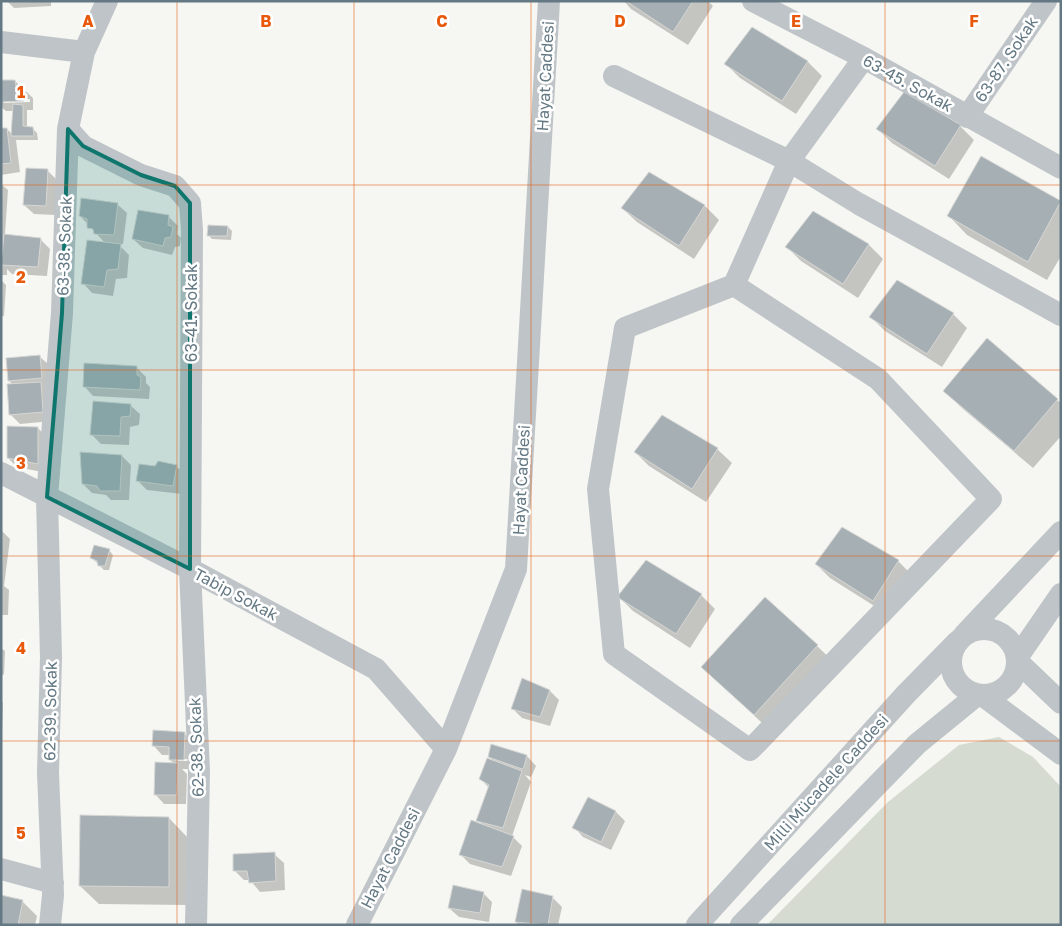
<svg xmlns="http://www.w3.org/2000/svg" width="1062" height="926" viewBox="0 0 1062 926" font-family="'Golos Text',sans-serif">
<style>
.green{fill:#d6dbd1}
.shadow{fill:#0003;fill-rule:evenodd}
.building{fill:#a6b0b4;stroke:#d7d7d5}
.lines{fill:none;stroke-linecap:round;stroke-linejoin:round}
.minor{stroke:#bec4c7;stroke-width:22}
.marked{fill:#0f766e;fill-opacity:0.2;stroke:#0f766e;stroke-width:4;stroke-linejoin:round}
.grid{fill:none;stroke:#e8590c;stroke-width:1;stroke-opacity:0.55}
.labels{text-anchor:middle;dominant-baseline:central;stroke-width:5;stroke-linejoin:round;paint-order:stroke}
.street-label{font-size:16px;fill:#647984;stroke:#fff}
.grid-label{font-size:16px;text-anchor:middle;font-weight:bold;fill:#e8590c;stroke:#fff;stroke-width:5;stroke-linejoin:round;paint-order:stroke}
</style>
<rect width="100%" height="100%" fill="#f6f6f2"/>
<path class="green" d="M999,737L1033,757L1061,787V925H767L888,802L959,745Z"/>
<path class="shadow" d="M7,1H51V6L14,8Z
M624,1H708L713,6L688,45L631,9Z
M752,29L808,62L822,76L796,114L740,78L726,64Z
M1,81H15L33,98V110H27V128L33,129L37,133L38,140H16L20,172L1,175V130L7,129L13,135L14,111H6L1,107ZM30,99V102L4,103V101Z
M960,126L974,140L949,179L892,143L878,129Z
M981,158L1061,203V256L1047,280L967,235L949,216Z
M47,170L57,180L55,215L34,214L24,205Z
M649,173L705,206L719,220L694,259L637,222L622,208Z
M1,184L8,190L5,234L7,236L41,240L50,249L47,276L12,274L7,269V275H1Z
M117,204L127,213L123,244H118L129,255L127,278L116,279L113,296L92,293L83,283L105,243L80,216Z
M168,216L178,226L177,234L181,238L180,246L175,247L172,255L143,248L133,239Z
M228,227L232,231L231,240L212,239L208,235Z
M869,245L883,259L858,298L801,261L787,247Z
M1,280L6,285L4,316H1Z
M953,314L967,328L942,367L885,331L871,317Z
M39,356L49,365L52,421L20,424L10,414L14,385L9,381Z
M136,367L146,377V383L150,387L149,399L93,396L84,386Z
M944,391L1057,400L1061,403V436L1033,468L963,409Z
M130,405L140,414L139,425L130,427L129,445L101,444L91,434Z
M662,417L717,449L732,463L706,502L649,466L635,452Z
M38,428L47,438V473L17,467L8,458Z
M122,456L131,465L129,500H111L106,495L92,493L83,484Z
M176,466L186,475L182,494L147,490L138,481L155,467Z
M843,529L898,561L912,575L887,614L830,578L816,564Z
M1,530L10,539L4,586L9,590L8,615H1Z
M109,550L113,555L109,570H104L92,558Z
M701,595L715,609L690,648L633,611L619,597Z
M817,646L836,664L773,733L702,667Z
M1,648L5,651L4,674L1,676Z
M550,691L559,700L550,726L522,718L512,708Z
M1,701L3,703L2,729H1Z
M185,734L194,743L193,769H182L187,774L186,804H164L155,794L175,764L170,760V755H162L153,745ZM178,759H190V761H178Z
M492,746L527,756L536,766L531,777L525,775L531,782L512,836L522,846L511,876L470,864L460,854L484,826L478,820L489,788L480,778L496,763L489,757Z
M589,799L616,812L625,821L611,850L583,837L574,827Z
M169,818L187,837V905L99,904L80,886Z
M274,854L284,863L285,890L260,892L250,880H244L234,870Z
M483,893L492,902L489,922L459,917L449,908Z
M1,896L23,902L37,916L35,925H1Z
M552,897L562,907L558,925H519L516,922Z"/>
<path class="building" d="M626,1H693L673,32Z
M752,27L808,61L782,101L724,64Z
M1,80H15L16,86L24,88V101L1,102Z
M904,92L961,125L935,166L876,129Z
M13,104L23,105V126L33,127L34,136H11Z
M1,128H7L11,163L1,164Z
M981,156L1061,201L1028,262L947,216Z
M26,168L48,169L46,206L23,205Z
M649,172L705,205L679,246L621,208Z
M81,198L118,203L114,235L94,234L93,229L87,228V219L79,216Z
M138,210L169,215L168,225L173,227L171,237L165,238L163,246L132,239Z
M813,211L869,244L843,284L785,247Z
M208,225L228,226L227,236H207Z
M4,234L41,238L38,267L1,265Z
M87,240L121,244L118,269L107,270L104,287L81,284Z
M897,280L954,313L927,354L869,317Z
M987,338L1058,399L1014,451L943,391Z
M40,355L42,378L8,381L6,358Z
M84,363L137,366V375L141,377L140,390L83,387Z
M41,382L43,412L9,415L7,384Z
M93,401L131,404L130,416L121,417L120,436L90,435Z
M662,415L718,448L692,489L634,452Z
M7,426L38,427V464L7,458Z
M80,452L122,455L120,491H100L97,486L82,484Z
M158,461L177,465L173,486L136,481L139,464L155,466Z
M842,527L899,560L873,601L815,564Z
M94,545L110,549L105,566H98L97,561L90,558Z
M646,560L702,594L676,634L617,597Z
M765,597L818,645L754,715L701,667Z
M522,678L550,690L540,717L511,709Z
M153,730L185,732L184,760H169V747L152,746Z
M491,744L527,755L524,767L522,769L488,757Z
M487,758L522,771L503,828L476,821L489,785L479,779Z
M155,762L178,763L177,795H154Z
M588,797L616,811L601,842L572,828Z
M80,815L169,817V887L79,886Z
M471,820L514,836L502,867L459,855Z
M275,852L276,881L249,883L247,871H233V854Z
M453,885L484,892L480,913L448,908Z
M522,889L553,896L548,925L515,922Z
M1,895L23,900L18,925H1Z"/>
<g class="lines">
<path class="minor" d="M753,1L864,58L1061,168
M1,42L84,52
M614,76L789,161L859,204L1061,315
M967,117L1046,1
M68,129L83,146L141,175L175,186L190,203L192,230L190,569L199,772L196,925
M734,285L878,379L991,499L750,750L614,654L598,489L625,328Z
M734,285L789,161L864,58
M1,473L190,569L376,669L446,749
M951 662a33 33 0 1 1 66 0a33 33 0 1 1-66 0Z
M964,635L1061,532
M1017,658L1061,594
M1017,661L1061,703
M982,695L1061,754
M1,869L53,883
M50,925L53,895L48,773L51,657L47,497L62,313L68,129L84,52L107,1
M357,925L446,749L516,569L549,1
M697,925L906,694L957,642
M741,925L917,744L977,695"/>
</g>
<path class="marked" d="M68,129L83,146L141,175L175,186L190,203V569L47,497L62,313Z"/>
<path class="grid" d="M177,1V925M354,1V925M531,1V925M708,1V925M885,1V925M1,185H1061M1,370H1061M1,556H1061M1,741H1061"/>
<g class="labels">
<g class="street-label">
<text transform="translate(1006 59) rotate(-56)">63-87. Sokak</text>
<text transform="translate(545 76) rotate(-87)">Hayat Caddesi</text>
<text transform="translate(908 83) rotate(29)">63-45. Sokak</text>
<text transform="translate(64 246) rotate(-88)">63-38. Sokak</text>
<text transform="translate(191 313) rotate(-90)">63-41. Sokak</text>
<text transform="translate(521 480) rotate(-87)">Hayat Caddesi</text>
<text transform="translate(236 594) rotate(28)">Tabip Sokak</text>
<text transform="translate(50 711) rotate(-89)">62-39. Sokak</text>
<text transform="translate(196 747) rotate(-92)">62-38. Sokak</text>
<text transform="translate(826 782) rotate(-48)">Milli Mücadele Caddesi</text>
<text transform="translate(390 858) rotate(-63)">Hayat Caddesi</text>
</g>
</g>
<g class="grid-label">
<text x="88" y="27">A</text>
<text x="266" y="27">B</text>
<text x="442" y="27">C</text>
<text x="620" y="27">D</text>
<text x="796" y="27">E</text>
<text x="974" y="27">F</text>
<text x="21" y="98">1</text>
<text x="21" y="283">2</text>
<text x="21" y="469">3</text>
<text x="21" y="654">4</text>
<text x="21" y="839">5</text>
</g>
<rect width="1062" height="926" fill="none" stroke="#647984" stroke-width="5"/>
</svg>
